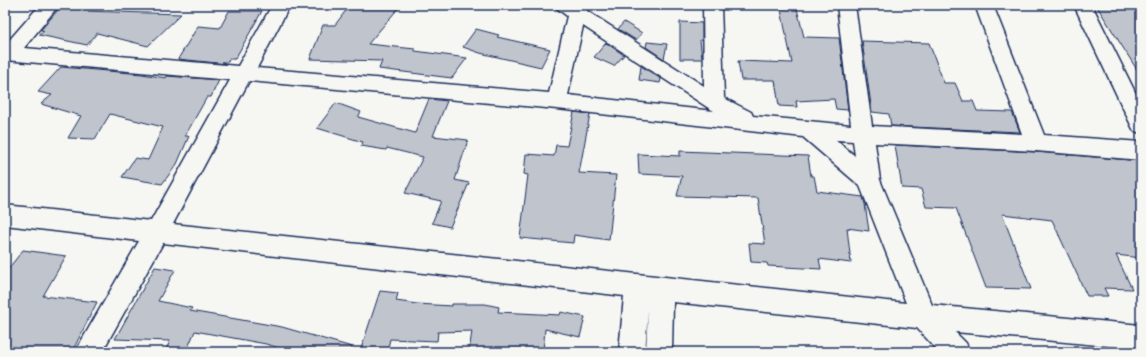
<svg xmlns="http://www.w3.org/2000/svg" width="1146" height="357" viewBox="0 0 1146 357" font-family="Dekko,sans-serif">
<style>
.building{fill:#c0c4cd;stroke:#1b2f5e}
.lines{fill:none;stroke-linecap:round;stroke-linejoin:round}
.minor-casing{stroke:#1b2f5e;stroke-width:3}
.minor{fill:#f6f6f2;fill-rule:evenodd}
</style>
<rect width="100%" height="100%" fill="#f6f6f2"/>
<filter id="ink" filterUnits="userSpaceOnUse"><feTurbulence type="fractalNoise" baseFrequency=".025" numOctaves="2"/><feDisplacementMap in="SourceGraphic" scale="8" xChannelSelector="R" yChannelSelector="G"/><feConvolveMatrix kernelMatrix="1 2 1 2 8 2 1 2 1" color-interpolation-filters="sRGB"/></filter>
<g filter="url(#ink)">
<path class="building" d="M62,5H88L82,11L181,14L148,46L97,33L87,45L39,35L44,31L41,30Z
M350,5H401L368,44L415,49V51L467,58L452,78L379,69L382,61L310,59L323,25H335Z
M780,5H796L804,37L839,38L848,110L836,109L834,99L796,101L797,107L779,106L775,80H741L738,61L792,63Z
M1096,5H1141V76Z
M229,11H262L235,59H229L228,62H222L227,64L178,59L198,26L220,28Z
M624,22L642,33L636,40L618,29Z
M680,22L702,23V40H700L702,59H680Z
M476,29L499,35L497,37L550,49L541,67L480,53L463,47Z
M862,41L929,43L944,83H955L963,101H973L977,111L1012,112L1020,132L891,126L889,114L872,112Z
M647,42L667,44L664,59L646,47Z
M606,43L624,55L614,66L594,57Z
M641,66L661,79L660,83L639,80Z
M61,67L142,74L166,78L167,76L219,80L211,97H207L185,136H189L177,164L162,184L122,177L135,158L148,160L163,127L110,114L95,139L68,138L81,116L41,104L52,95L38,92Z
M429,99L447,101L433,136L468,140L455,180L469,183L450,227L432,223L441,201L405,193L423,157L387,148L386,150L361,146L363,142L317,128L336,103L361,112L358,117L415,133Z
M574,112L590,114L579,173L616,175L609,240L574,235L573,243L520,238L528,175L524,174L526,154L554,156L556,145L567,146Z
M895,145L1036,152L1141,161V258L1116,255L1132,289L1104,288L1108,296H1087L1052,220L1002,214L1031,289L986,288L956,208L926,207L921,189L902,188Z
M680,151L808,156L811,176H814L817,191L863,197L865,204L869,231L847,228L851,263L819,259L821,269L768,266L767,263L751,262L749,243L765,244L758,198L677,196L682,176L639,174L638,154L680,156Z
M23,250L66,256L43,296L97,302L72,352L5,349V273Z
M155,267L175,270L158,301L192,308L190,311L282,327L352,347V352H293L266,344L195,331L186,352H165L170,341L115,339Z
M380,291L398,293L396,301L417,304L452,306V304H485L499,307L498,312L560,315L561,312L585,317L580,337L545,329L543,352H469L472,331L438,332L437,341L390,339L387,352H360Z"/>
<g class="lines">
<g class="minor-casing">
<path id="minor" d="M40,5H59L24,48L238,66L272,5H290L257,68L549,93L567,16L558,9L555,5H588L587,11L704,86L703,5H721L724,98L751,112L753,116L851,125L837,5H855L872,126L1022,134L975,5H993L1044,135L1141,142V160L1036,151L875,143L880,180L932,305L1141,325V349L955,332L966,343L970,352H939L917,328L673,302L672,352H646L648,310L645,352H619L624,296L163,243L102,352H75L139,241L5,225V205L151,221L230,80L5,60V45ZM583,26L707,107L714,111L568,95ZM249,81L557,109L803,137L860,186L906,303L173,224ZM836,140L853,141L855,156Z
M1074,5H1092L1141,104V133L1134,131L1131,125Z"/>
</g>
<use href="#minor" class="minor"/>
</g>
</g>
<rect width="1146" height="357" fill="none" stroke="#f6f6f2" stroke-width="20"/>
<rect x="10" y="10" width="1126" height="337" fill="none" stroke="#1b2f5e" stroke-width="1.5" filter="url(#ink)"/>
</svg>
